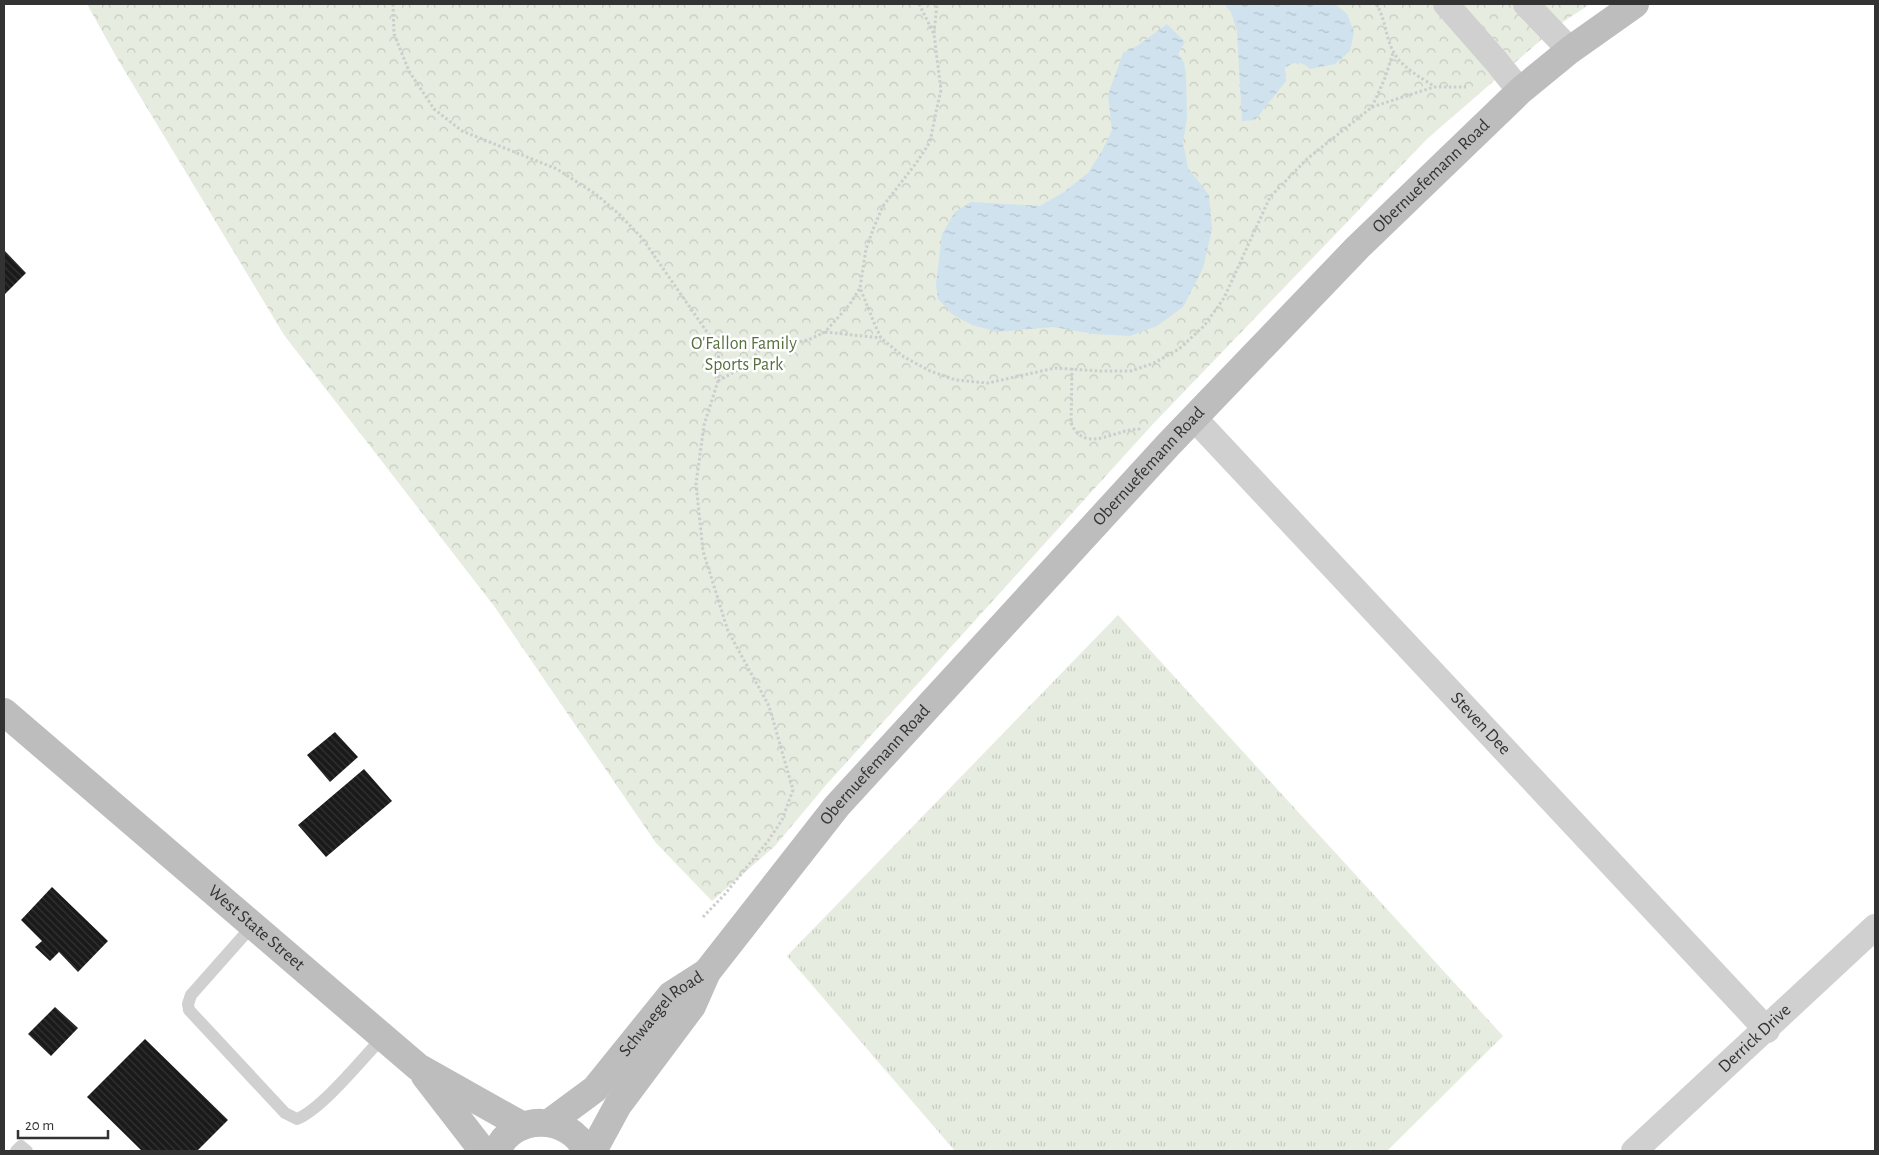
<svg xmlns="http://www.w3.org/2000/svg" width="1879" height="1155" viewBox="0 0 1879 1155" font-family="'Alegreya Sans',sans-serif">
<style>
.grass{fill:url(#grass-tufts)}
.park{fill:url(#park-crowns)}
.water{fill:url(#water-ripples)}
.building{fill:url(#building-back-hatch)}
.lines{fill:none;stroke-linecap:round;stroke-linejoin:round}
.path{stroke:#cdcdcd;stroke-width:3;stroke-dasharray:2.5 2.5;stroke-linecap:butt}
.lane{stroke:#d0d0d0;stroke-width:12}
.street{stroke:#d0d0d0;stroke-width:26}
.secondary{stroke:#bdbdbd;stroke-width:28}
.labels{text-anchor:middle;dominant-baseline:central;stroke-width:5;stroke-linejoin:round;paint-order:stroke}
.street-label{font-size:18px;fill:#333;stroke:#fff}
.park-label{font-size:18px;fill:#56703f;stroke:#fff}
</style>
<defs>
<pattern id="grass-tufts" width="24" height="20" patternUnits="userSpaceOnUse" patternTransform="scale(1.25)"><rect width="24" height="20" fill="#e6ecdf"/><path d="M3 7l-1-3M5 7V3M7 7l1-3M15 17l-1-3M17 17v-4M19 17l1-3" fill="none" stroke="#c6cbc0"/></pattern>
<pattern id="park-crowns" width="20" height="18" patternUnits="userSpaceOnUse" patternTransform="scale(1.25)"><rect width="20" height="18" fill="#e6ecdf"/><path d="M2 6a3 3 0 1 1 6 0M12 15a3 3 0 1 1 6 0" fill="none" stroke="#c6cbc0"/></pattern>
<pattern id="water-ripples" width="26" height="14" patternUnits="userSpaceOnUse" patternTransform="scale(1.25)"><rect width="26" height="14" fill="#cfe2ee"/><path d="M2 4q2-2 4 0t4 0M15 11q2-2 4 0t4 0" fill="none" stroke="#b2c2cd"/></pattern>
<pattern id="building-back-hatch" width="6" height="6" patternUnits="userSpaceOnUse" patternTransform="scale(1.25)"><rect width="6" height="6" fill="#1a1a1a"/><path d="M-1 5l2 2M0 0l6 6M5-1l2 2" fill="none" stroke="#333"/></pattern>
</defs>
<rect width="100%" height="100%" fill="#fff"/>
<path class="grass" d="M1118,615L1503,1036L1387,1151H955L787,956Z"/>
<path class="park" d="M87,4H1590L1557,26L1427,139L1152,425L826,785L775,846L712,901L656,843L494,606L284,335L117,58Z"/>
<path class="water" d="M1224,4H1335L1347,14L1354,32L1350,51L1335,64L1310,69C1301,61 1295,61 1285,68L1286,81L1255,120L1242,121L1237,31L1231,12Z
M1167,24L1185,42L1178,54L1184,62L1186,75L1187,118L1183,142L1188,168L1209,195L1212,229L1203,268L1183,307L1157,326L1130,336L1094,334L1053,327L998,332L972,325L952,314L938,299L936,285L942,234L955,212L971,202L1040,206L1064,192L1088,173L1102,151L1112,130L1108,95L1123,53L1137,46Z"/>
<path class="building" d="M4,250L26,273L4,295Z
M335,732L358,757L330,782L307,755Z
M364,769L392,801L326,857L298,825Z
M52,887L108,941L78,972L59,952L50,961L35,947L42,941L21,920Z
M55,1007L78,1028L51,1056L28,1034Z
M145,1039L228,1120L197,1151H142L87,1097Z"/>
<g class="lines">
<path class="path" d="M393,4L394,34L409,71L434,109L462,131L557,169L597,195L620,215L642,238L709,335L760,350L808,340L825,332L850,304L860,288
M919,4L934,34L941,90L936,112L930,142L917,162L883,206L874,227L866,249L860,288L875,325L881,338L904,357L930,371L956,380L988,383L1055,368L1100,371H1131L1154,363L1179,349L1204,326L1224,298L1270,197L1307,159L1372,107L1434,87H1466
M1376,4C1386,19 1385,36 1393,51C1400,66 1421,78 1434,86
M934,33L937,4
M1372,107L1385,78L1393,53
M825,332L881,338
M1072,368L1071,423C1085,455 1115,429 1139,429L1141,432
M718,381L743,367L760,350
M703,917L725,894L768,841L782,820L793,790L769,706L728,631L703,551L696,484L704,425L718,381L719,339"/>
<path class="lane" d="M253,925L191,995L188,1004L189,1010L285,1113L297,1119C322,1109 363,1058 383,1037
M16,1151L21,1146L27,1151"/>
<g class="street">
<path d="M1446,4L1496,61L1520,91"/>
<path d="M1526,4L1570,50"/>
<path id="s1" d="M1194,418L1767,1030"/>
<path id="s2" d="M1634,1151L1875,927"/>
</g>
<g class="secondary">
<path id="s3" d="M4,712L418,1067L523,1126"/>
<path d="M425,1076L483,1151"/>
<path id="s4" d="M549,1123L595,1089L671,995L707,972"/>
<path d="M497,1151C512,1113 570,1114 586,1151"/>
<path id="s5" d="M593,1151L618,1105L692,1006L707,972L837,806L1168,445L1358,247L1520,91L1570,50L1635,4"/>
</g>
</g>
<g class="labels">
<g class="street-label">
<text stroke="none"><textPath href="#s5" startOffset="1290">Obernuefemann Road</textPath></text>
<text stroke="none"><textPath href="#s5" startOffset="885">Obernuefemann Road</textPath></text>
<text stroke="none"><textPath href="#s1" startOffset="419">Steven Dee</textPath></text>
<text stroke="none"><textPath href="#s5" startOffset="480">Obernuefemann Road</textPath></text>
<text stroke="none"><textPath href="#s3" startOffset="332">West State Street</textPath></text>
<text stroke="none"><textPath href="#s4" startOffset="158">Schwaegel Road</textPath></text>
<text stroke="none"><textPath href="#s2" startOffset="165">Derrick Drive</textPath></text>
</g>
<g class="park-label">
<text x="744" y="344">O'Fallon Family<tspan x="744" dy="21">Sports Park</tspan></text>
</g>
</g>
<rect width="1879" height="1155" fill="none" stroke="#333333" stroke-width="10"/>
<path d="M18 1130v8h90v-8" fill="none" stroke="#333333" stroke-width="2.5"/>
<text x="25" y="1130" font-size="15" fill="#333333" stroke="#ffffff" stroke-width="4" paint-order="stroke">20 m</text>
</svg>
